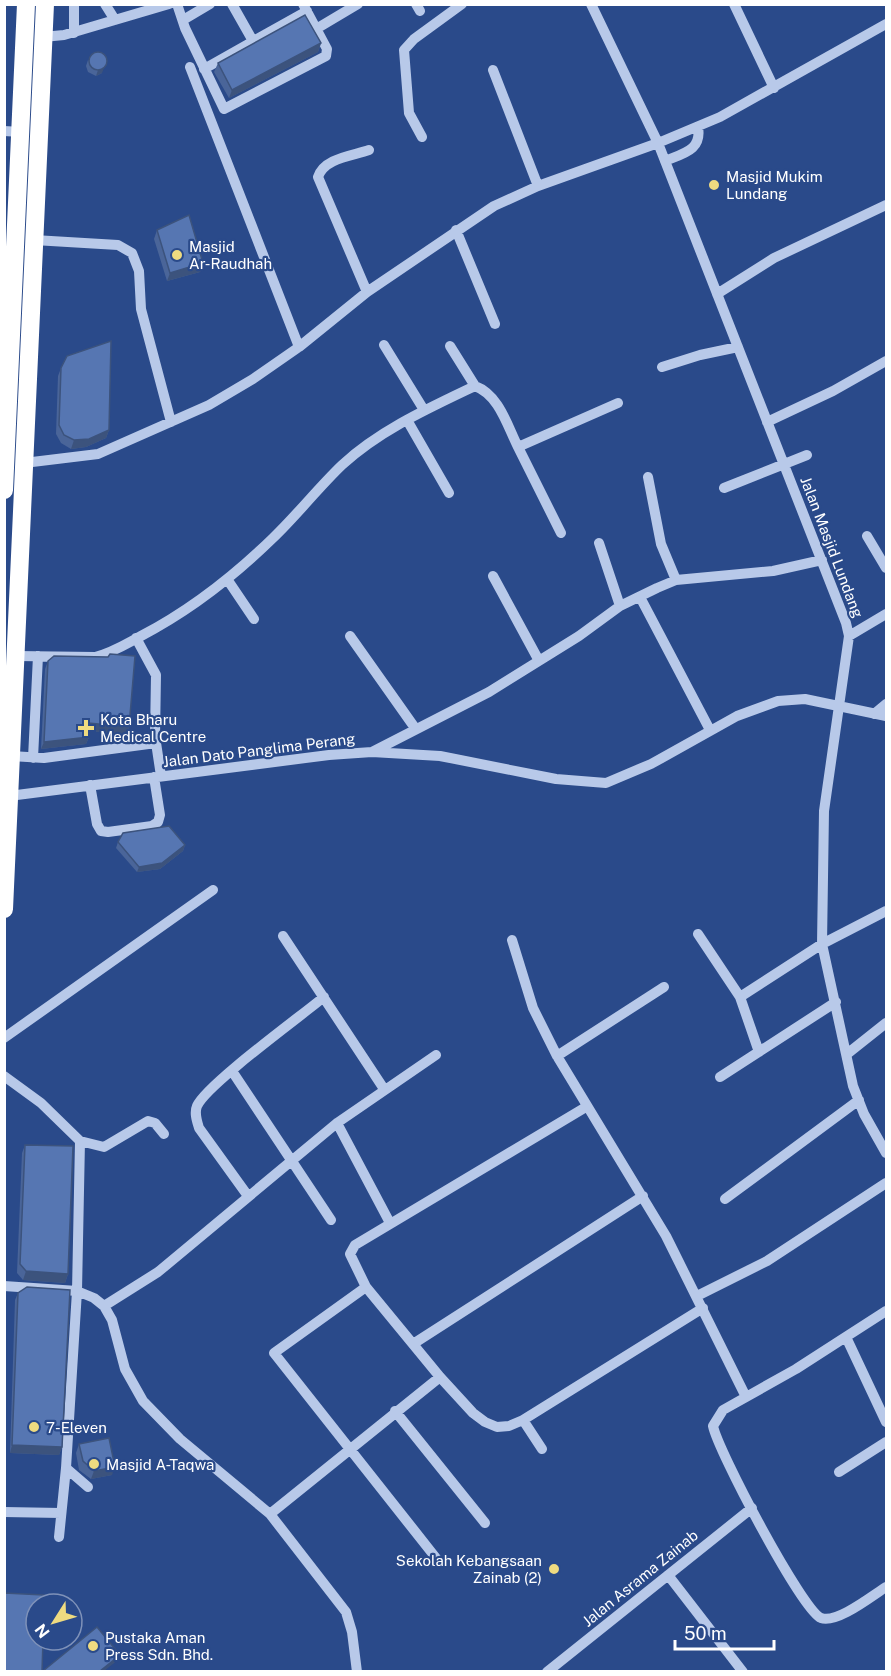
<svg xmlns="http://www.w3.org/2000/svg" width="891" height="1676" viewBox="0 0 891 1676" font-family="'Public Sans',sans-serif">
<style>
.lines{fill:none;stroke-linecap:round;stroke-linejoin:round}
.minor{stroke:#b8c9e9;stroke-width:10}
.highway{stroke:#fff;stroke-width:18}
.wall{fill:#4a6599}
.shaded-wall{fill:#3c537d}
.building{fill:#5676b2;stroke:#3c537d;stroke-width:1.5}
.poi-dot{fill:#efdb80;stroke:#2a4a8a;stroke-width:2}
.labels{text-anchor:middle;dominant-baseline:central;stroke-width:4.5;stroke-linejoin:round;paint-order:stroke}
.poi-label{font-size:15px;fill:#fff;stroke:#2a4a8a;text-anchor:start}
.street-label{font-size:15px;fill:#fff;stroke:#2a4a8a}
</style>
<rect width="100%" height="100%" fill="#2a4a8a"/>
<g class="lines">
<path class="minor" d="M74,4V33
M105,4L115,20
M177,4L185,28L224,109L326,56L327,49L303,4
M232,4L253,41
M416,4L420,11
M591,4L658,143L846,623L849,636L824,811L822,944L853,1086L864,1114L886,1153
M734,4L774,88
M183,20L210,4
M316,29L358,4
M43,37L64,35L169,4
M190,67L299,347
M204,69L307,11
M493,70L538,186
M4,131L21,132
M422,137L409,113L404,50L414,39L462,4
M665,161C684,153 702,150 698,127
M456,230L495,324
M34,240L118,245L132,253L139,271L141,309L171,422
M367,292L318,177C324,158 352,156 369,150
M717,294L774,258L886,205
M384,345L424,410
M450,346L475,386
M662,367L700,355L738,347
M407,420L449,493
M767,422L833,391L886,361
M518,447L561,533
M24,463L98,454L209,405L253,379L299,347L367,292L494,206L538,186L658,143L720,117L886,24
M648,477L661,544L676,580
M724,488L807,455
M867,536L886,568
M599,543L620,606
M493,576L538,659
M227,579L254,619
M640,597L710,730
M350,636L415,728
M849,636L886,614
M136,638L156,675L155,736L161,776
M16,656L95,657C112,653 126,644 141,636C189,611 234,576 273,538C297,515 318,488 342,465C380,430 429,408 475,386C499,395 507,425 518,447L618,403
M874,714L886,704
M372,752L489,692L579,636L620,606L657,588L676,580L773,571L822,560
M11,756L44,758L156,743
M33,758L38,656
M90,785L97,824L101,831L108,832L152,826L158,822L160,815L154,777
M9,796L329,755L372,752L440,756L556,779L606,783L651,764L737,716L778,701L805,699L886,716
M698,934L740,997L759,1052
M283,936L384,1089
M512,940L533,1008L557,1056L666,1236L746,1397
M740,997L822,944L886,911
M4,1038L213,890
M847,1054L886,1023
M557,1056L664,987
M232,1071L331,1220
M4,1076L41,1103L80,1141L104,1147L148,1121L155,1123L164,1134
M720,1077L836,1002
M586,1107L355,1245L350,1254L366,1287L440,1377L473,1413L485,1422L497,1427L509,1426L523,1420L703,1308
M337,1123L390,1223
M248,1196L199,1128C197,1121 194,1113 197,1106C206,1085 301,1016 324,997
M725,1199L859,1100
M4,1286L77,1291L94,1298L104,1306L112,1320L125,1369L143,1401L180,1439L270,1514L346,1612L352,1632L357,1672
M366,1287L274,1353L436,1558
M697,1296L767,1261L886,1183
M104,1306L158,1272L337,1123L436,1055
M886,1311L796,1369L723,1410L713,1426C718,1451 802,1610 821,1618C837,1624 873,1595 886,1587
M846,1337L886,1422
M413,1344L643,1196
M395,1411L485,1523
M523,1420L542,1449
M66,1468L77,1291L80,1141
M839,1472L886,1442
M4,1512L61,1513
M270,1514L440,1377
M59,1537L66,1468L88,1487
M668,1575L743,1672
M547,1672L752,1508"/>
<path class="highway" d="M4,490L26,4
M4,909L45,4"/>
</g>
<path class="wall" d="M321,43L318,52L229,98L214,72L218,63Z
M88,60L102,73L96,76L88,72L86,66Z
M157,230L203,263L200,272L167,281L154,239Z
M61,368L109,430L106,438L86,447L71,449L61,443L56,434L58,376Z
M48,661L129,727L127,734L89,731V737L86,744L41,749L45,669Z
M118,842L185,845L183,851L160,869L137,872L116,848Z
M25,1145L68,1274L65,1283L23,1280L17,1273L22,1153Z
M18,1293L62,1447L59,1455L10,1453L15,1300Z
M79,1444L112,1475L91,1479L79,1470L76,1453Z"/>
<path class="shaded-wall" d="M321,43L318,52L229,98L232,90Z
M107,61L102,73L96,76L98,70Z
M203,263L200,272L167,281L170,273Z
M109,430L106,438L86,447L71,449L74,440Z
M89,723L129,727L127,734L87,731Z
M89,737L86,744L41,749L44,742Z
M185,845L183,851L160,869L137,872L139,867Z
M26,1271L68,1274L65,1283L23,1280Z
M12,1445L62,1447L59,1455L10,1453Z
M115,1467L112,1475L91,1479L94,1471Z
M120,1655L118,1660L104,1671H100Z"/>
<path class="building" d="M305,15L321,43L232,90L218,63Z
M89 61a9 9 0 1 1 18 0a9 9 0 1 1-18 0Z
M189,215L203,263L170,273L157,230Z
M111,341L109,430L89,439L74,440L64,435L59,425L61,368L67,356Z
M110,654L135,656L129,727L89,723V737L44,742L48,661L54,656L108,657Z
M169,826L185,845L162,863L139,867L118,842L123,833Z
M25,1145L73,1146L68,1274L26,1271L20,1264Z
M27,1287L70,1290L62,1447L12,1445L18,1293Z
M109,1438L115,1467L94,1471L83,1461L79,1444Z
M4,1593L44,1595V1604H36V1640H43L42,1671H4Z
M97,1627L120,1655L100,1671H43Z"/>
<g class="poi-dot">
<circle cx="714" cy="185" r="6"/>
<circle cx="177" cy="255" r="6"/>
<path d="M83 719h6v6h6v6h-6v6h-6v-6h-6v-6h6z"/>
<circle cx="34" cy="1427" r="6"/>
<circle cx="94" cy="1464" r="6"/>
<circle cx="554" cy="1569" r="6"/>
<circle cx="93" cy="1646" r="6"/>
</g>
<g class="labels">
<g class="poi-label">
<text x="726" y="176">Masjid Mukim<tspan x="726" dy="17">Lundang</tspan></text>
<text x="189" y="246">Masjid<tspan x="189" dy="17">Ar-Raudhah</tspan></text>
<text x="100" y="719">Kota Bharu<tspan x="100" dy="17">Medical Centre</tspan></text>
<text x="46" y="1427">7-Eleven</text>
<text x="106" y="1464">Masjid A-Taqwa</text>
<text x="542" y="1560" text-anchor="end">Sekolah Kebangsaan<tspan x="542" dy="17">Zainab (2)</tspan></text>
<text x="105" y="1637">Pustaka Aman<tspan x="105" dy="17">Press Sdn. Bhd.</tspan></text>
</g>
<g class="street-label">
<text transform="translate(832 547) rotate(69)">Jalan Masjid Lundang</text>
<text transform="translate(259 750) rotate(-7)">Jalan Dato Panglima Perang</text>
<text transform="translate(640 1578) rotate(-39)">Jalan Asrama Zainab</text>
</g>
</g>
<rect width="891" height="1676" fill="none" stroke="#ffffff" stroke-width="12"/>
<g transform="translate(54 1622) rotate(233)"><circle r="28" fill="#2a4a8a" stroke="#7f92b9" stroke-width="1.5"/>
<path d="M0-4.5L10 22L0 15L-10 22Z" fill="#efdb80"/>
<text y="-9" font-size="16" font-weight="bold" text-anchor="middle" fill="#ffffff">N</text>
</g>
<path d="M675 1640v9h99v-9" fill="none" stroke="#ffffff" stroke-width="3"/>
<text x="684" y="1640" font-size="18" fill="#ffffff" stroke="#2a4a8a" stroke-width="4.5" paint-order="stroke">50 m</text>
</svg>
